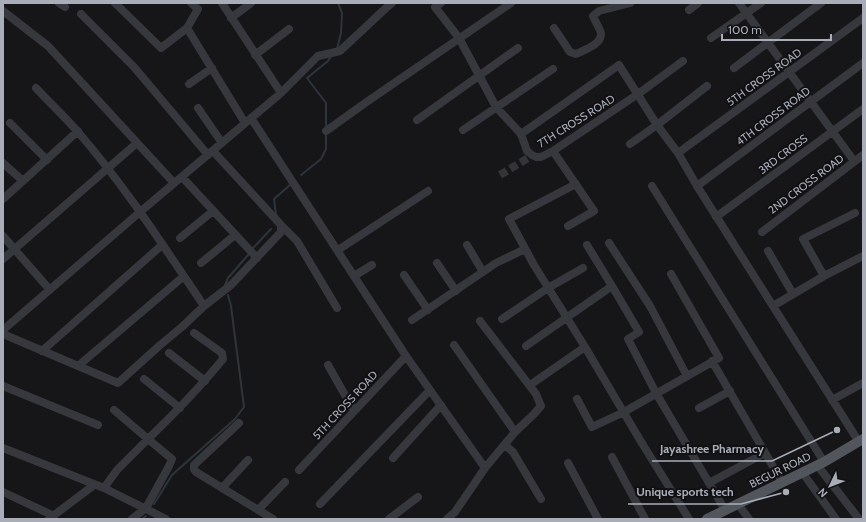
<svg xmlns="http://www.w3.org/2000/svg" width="866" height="522" viewBox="0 0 866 522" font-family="Cabin,sans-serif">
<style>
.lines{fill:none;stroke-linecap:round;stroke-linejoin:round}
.stream{stroke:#2c353c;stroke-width:2}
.minor-tunnel{stroke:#333438;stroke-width:8;stroke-dasharray:8 4;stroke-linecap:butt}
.minor{stroke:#37383d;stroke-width:8}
.major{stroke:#53555c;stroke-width:10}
.labels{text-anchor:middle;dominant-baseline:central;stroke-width:4;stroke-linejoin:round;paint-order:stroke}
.street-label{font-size:11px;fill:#a8adb8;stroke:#111113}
.leader{fill:none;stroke:#a8adb8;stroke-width:1.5}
.callout-dot{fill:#a8adb8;stroke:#111113;stroke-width:1.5}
.callout-label{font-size:12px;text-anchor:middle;font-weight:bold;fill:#a8adb8;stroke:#111113;stroke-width:4;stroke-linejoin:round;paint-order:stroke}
</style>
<rect width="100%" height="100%" fill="#161618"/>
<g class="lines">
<path class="stream" d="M337,49L341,33L342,13L338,3
M326,128V103L307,78L328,61L332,55
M301,175L321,159L326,149V132
M276,215L274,199L290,185
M253,248L271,229
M225,285L228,278L248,255
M154,504L172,475L235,419L244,407L231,306L228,295
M142,519L146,516"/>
<path class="minor-tunnel" d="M500,175L528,158"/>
<path class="minor" d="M59,3L65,7
M115,3L161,48L187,28L198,9L191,3
M222,3L281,93
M441,3L435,7L459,38L496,107L521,134L527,151L532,155L536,157H541L553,151L638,94L683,61
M739,3L854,161
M689,10L698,3
M3,11L48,46L174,183
M81,14L134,67L208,155
M231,18L251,3
M187,28L245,123
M554,28L570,52L576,54C584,50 601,45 601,34C601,30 595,21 593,16L599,11L630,3
M711,38L761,3
M255,55L289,29
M734,68L821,3
M189,84L212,68
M36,88C50,103 65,117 78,132C125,186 164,247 204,306
M198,108L222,143
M251,118L406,356L485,468
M417,120L518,48
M10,123L47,160
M463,130L553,69
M326,131L368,101L511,3
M521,134L619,65L657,125L678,153L697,186L859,442
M630,144L657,125L707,86
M553,151L594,211L568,226
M678,153L863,18
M3,163L23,181
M182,177L257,258
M576,184L509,219L534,265L585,347L640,440L689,519
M652,186L824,462
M697,186L863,63
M3,199L78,131
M716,217L863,109
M281,225L297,241L337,308
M762,232L863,155
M3,236L50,290
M180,238L213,211
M609,243L650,306L687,376
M467,245L483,272
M587,245L612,286L639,332L628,339L656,393L725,510
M338,250L428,191
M768,251L793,294
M3,259L137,143
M201,263L235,235
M437,263L456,291
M404,275L428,310
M354,276L372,265
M824,276L803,239L855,213
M773,306L824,276L863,256
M502,319L548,288L583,268
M412,320L496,263L525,249
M3,330L140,212L281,93L318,56L340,51L386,8L392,3
M3,334L118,383L159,346L183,326L204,306L231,285L281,232V225L213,151
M454,345L515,432
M526,346L612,286
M42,351L162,245
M169,353L205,381
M712,361L782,482
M328,365L354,411
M78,366L184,276
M144,379L180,408
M530,385L585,347
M3,386L98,425
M577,399L592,427L624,412L719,358L671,274
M832,400L863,383
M699,408L730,391
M114,410L148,439C175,413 200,387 223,359L222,353L194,333
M239,423L194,465V469L196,472L273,519
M505,445L513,452L541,499
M3,448L104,488L166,519
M612,457L645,519
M393,458L441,405
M568,463L598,519
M817,465L859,519
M299,470L406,356
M802,472L836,519
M709,483L765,453
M104,488L117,470L148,439L172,459L169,466L146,508L132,519
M222,488L248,460
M3,492L54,516
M320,504L430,390
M738,504L749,519
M258,510L285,482
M49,519L94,485
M389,519L418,497
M447,519L455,512L485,468L515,432L534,414L541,406L536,394L480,321"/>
<path class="major" d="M707,519L824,462L863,439"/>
</g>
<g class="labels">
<g class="street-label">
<text transform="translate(764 77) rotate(-36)">5TH CROSS ROAD</text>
<text transform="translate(773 116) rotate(-37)">4TH CROSS ROAD</text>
<text transform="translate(576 121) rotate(-32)">7TH CROSS ROAD</text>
<text transform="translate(783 154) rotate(-37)">3RD CROSS</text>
<text transform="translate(806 184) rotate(-37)">2ND CROSS ROAD</text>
<text transform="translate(345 405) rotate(-47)">5TH CROSS ROAD</text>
<text transform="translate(780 470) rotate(-26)">BEGUR ROAD</text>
</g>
</g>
<path class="leader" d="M837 430L772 461H652M786 492L741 504H628"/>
<g class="callout-dot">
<circle cx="837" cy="430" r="4"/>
<circle cx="786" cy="492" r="4"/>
</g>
<g class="callout-label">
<text x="712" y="453">Jayashree Pharmacy</text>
<text x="685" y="496">Unique sports tech</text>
</g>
<rect width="866" height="522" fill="none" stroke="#a8adb8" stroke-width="8"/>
<g transform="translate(830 486) rotate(227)" stroke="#111113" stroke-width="3" paint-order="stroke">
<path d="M0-3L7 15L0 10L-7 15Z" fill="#a8adb8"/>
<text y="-6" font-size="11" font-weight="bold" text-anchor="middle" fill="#a8adb8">N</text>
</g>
<path d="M722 34v6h109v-6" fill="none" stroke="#a8adb8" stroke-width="2"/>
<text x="728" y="34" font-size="12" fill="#a8adb8" stroke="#111113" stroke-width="3" paint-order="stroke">100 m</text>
</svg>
